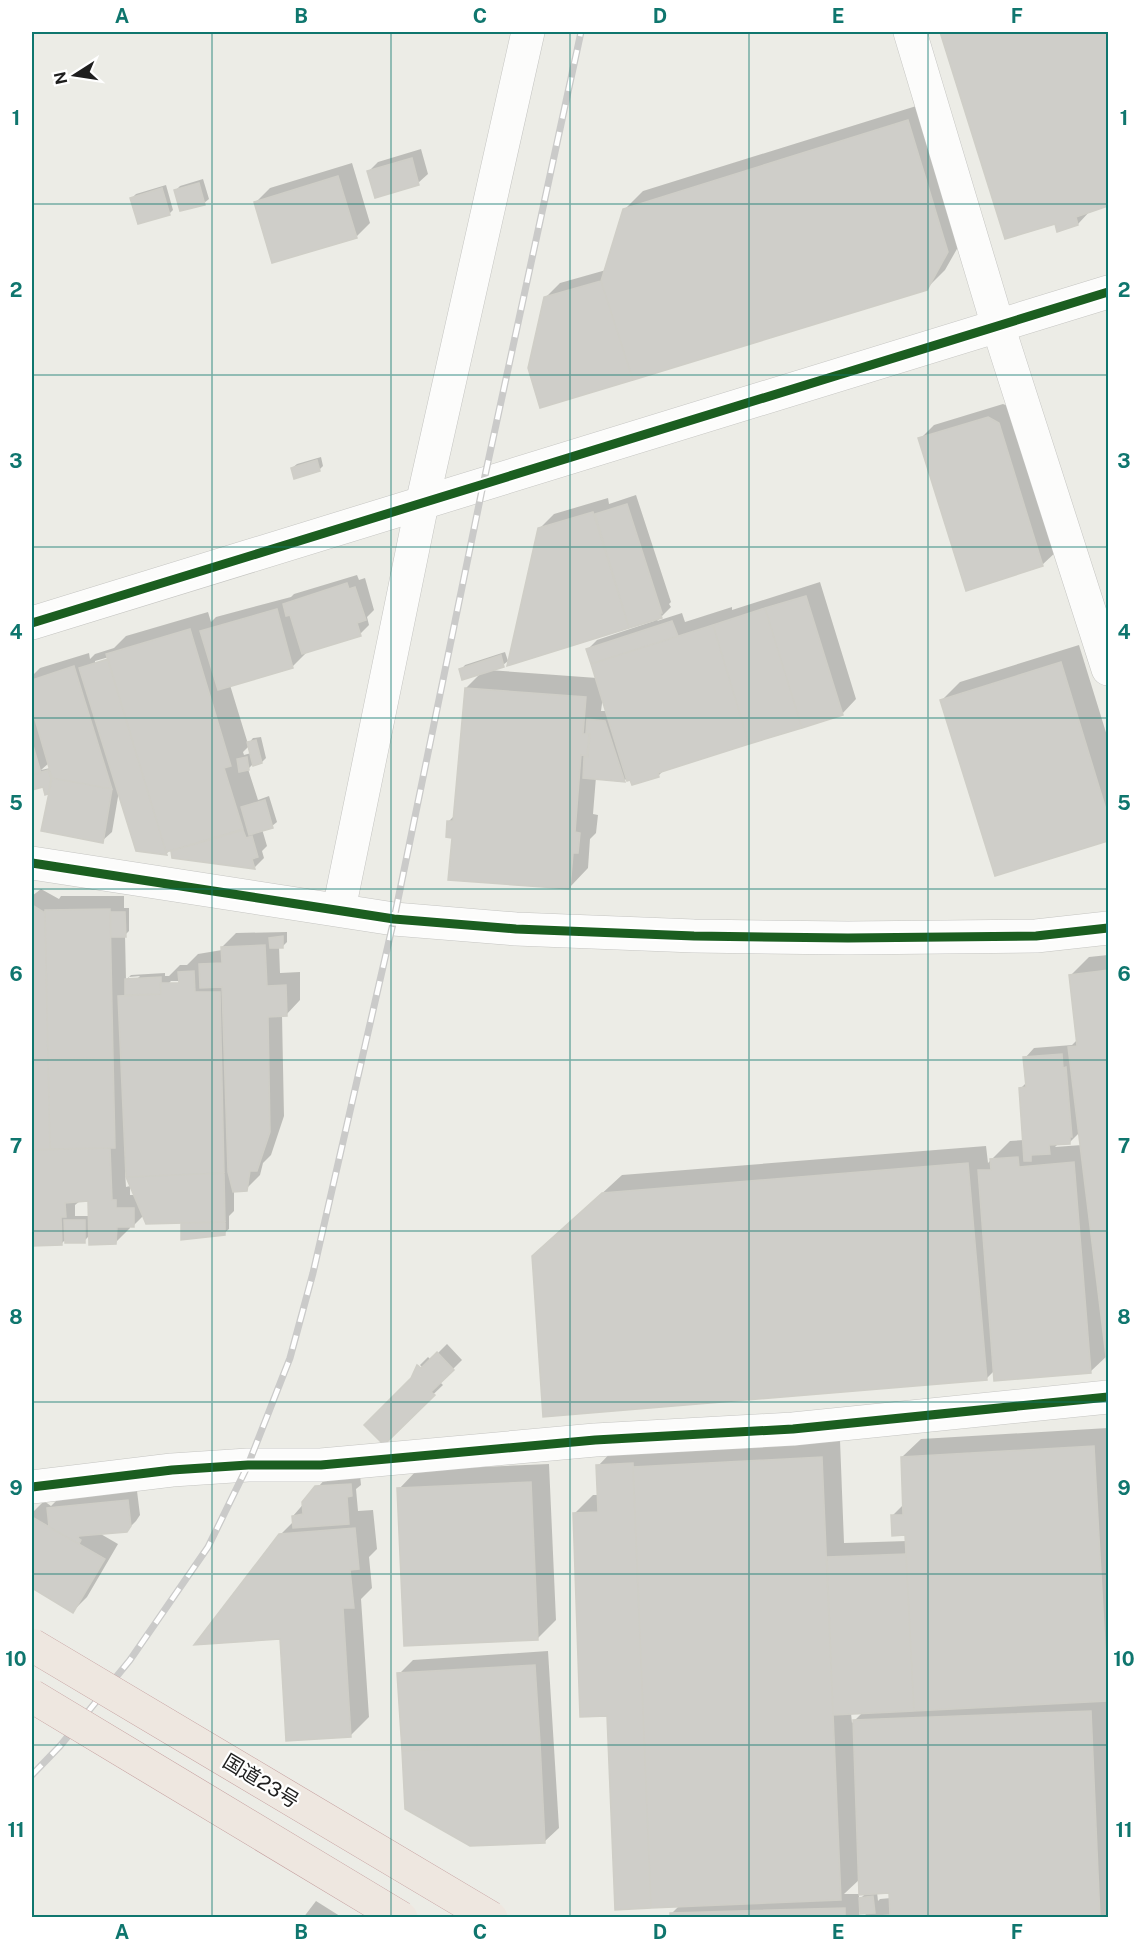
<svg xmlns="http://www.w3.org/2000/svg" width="1140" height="1949" viewBox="0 0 1140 1949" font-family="'Public Sans','Noto Sans JP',sans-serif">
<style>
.shadow{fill:#0003;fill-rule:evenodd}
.building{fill:#cfcec9;stroke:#cfcec7;stroke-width:1.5}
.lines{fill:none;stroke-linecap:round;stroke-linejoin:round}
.minor-casing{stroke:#c5c5c2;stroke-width:34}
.tertiary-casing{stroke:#c5c5c2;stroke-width:34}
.minor{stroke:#fcfcfb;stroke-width:33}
.tertiary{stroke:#fcfcfb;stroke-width:33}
.rail-casing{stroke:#cacac9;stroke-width:7}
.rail{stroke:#fff;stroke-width:4.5;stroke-dasharray:14;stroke-linecap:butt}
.trunk-bridge-casing{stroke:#c39c9c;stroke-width:34;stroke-linecap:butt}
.trunk-bridge{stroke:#eee7e0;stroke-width:33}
.cycleway-casing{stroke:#fff;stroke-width:13}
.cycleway{stroke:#1b5e20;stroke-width:9}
.grid{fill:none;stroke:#0f766e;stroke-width:1.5;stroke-opacity:0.55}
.labels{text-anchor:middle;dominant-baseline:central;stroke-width:4.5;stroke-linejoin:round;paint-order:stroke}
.street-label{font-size:20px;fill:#1e1e1e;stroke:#fff}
.neatline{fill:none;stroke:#0f766e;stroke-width:2}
.grid-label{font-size:20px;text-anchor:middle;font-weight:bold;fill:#0f766e}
</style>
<rect width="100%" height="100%" fill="#ecece6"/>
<path class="shadow" d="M941,32H1108V205L1091,210L1078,224L1056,222L1006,238Z
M926,103L966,233L945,270L926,289L545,298L560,283L606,270L624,210L643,191Z
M421,149L428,174L418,183L369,171L378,162Z
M352,163L370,223L356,237L256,202L270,188Z
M203,179L209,199L204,203L176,190L180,186Z
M166,185L173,210L169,214L132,198L136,194Z
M1003,404L1013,408L1057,551L1042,565L920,439L934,425Z
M321,457L323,466L319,470L292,468L297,464Z
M636,495L671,602L669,604L671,607L657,621L682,613L685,622L732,607V610L820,582L856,699L842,714L665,769L658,776L628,777L625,780L596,777L593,814L598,815L596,833L590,839L588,868L570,887L454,836L449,821L455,815L466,688L482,672L461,670L465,665L505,652L508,661L503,665L489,670L597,678L588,649L597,640L654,621L653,619L509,663L539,529L554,514L608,498L609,504ZM603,696L607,711H601Z
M357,575L359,580L365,578L374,610L367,617L369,625L360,634L307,652L293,666L230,685L248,744L253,738L261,737L266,758L262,762L253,764L248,769L258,800L269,796L277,822L272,826L262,829L267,846L262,851L264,858L254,868L173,852L178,846L172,848L166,854L119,791L112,832L102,841L51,788L46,793L44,785L32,789V676L40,668L89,653L90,659L95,654L114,648L126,636L208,612L211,622L216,617L291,597L294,594ZM109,657L110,660L95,664V661ZM250,745L251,753L244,755L243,752ZM49,763L50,768L41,770Z
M1079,645L1108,739V840L996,875L942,700L960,682Z
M41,889L59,899L61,896H124V908H129V931L125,935L126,980L131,975L165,973V976H169L180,965H187L198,954L222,950V947L236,933L287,932V942L283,946H279L280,973L300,972V1000L286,1015H282L284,1116L271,1155L263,1163L260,1175L246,1189L234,1190V1211L229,1216V1229L224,1233L185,1222L144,1215L133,1226H130V1228L116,1242L90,1235L84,1241L66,1239L61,1244H32V896ZM140,976L136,980H129V977ZM171,981H186V984H168ZM125,1171H126L135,1195H130V1186L126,1187ZM89,1200L90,1216H75V1205L80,1201Z
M1108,955V1361V1355L1090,1372L995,1370L986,1379L534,1256L622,1175L986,1146L988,1163L1010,1141L1024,1140L1020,1089L1027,1082L1025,1058L1034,1048L1072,1045L1078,1039L1071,975L1089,957ZM1080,1132L1082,1145L1055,1147L1059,1143L1070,1142Z
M447,1344L462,1360L440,1382L443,1385L384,1442L419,1365V1369L427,1372L420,1365L428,1357L431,1360Z
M1108,1428V1913L1104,1918H862L868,1912H859L860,1918H671V1914L680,1905L608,1714L574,1514L593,1495H599L598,1466L616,1447L840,1440L844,1543L907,1541V1534L892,1516L904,1504L902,1457L921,1439ZM863,1712L852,1723L851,1713ZM860,1879L866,1893L859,1900V1894H844ZM877,1892H891V1898L880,1899L878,1901Z
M549,1464L556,1620L537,1639L399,1489L417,1470Z
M360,1475L361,1485L356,1489L358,1511L373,1510L377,1549L369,1557L372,1588L361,1599L369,1717L350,1736L280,1535L294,1521L293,1516L326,1478Z
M137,1491L140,1515L136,1521L126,1531L99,1533L118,1544L87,1597L73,1611L32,1587V1513L44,1501L51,1506L58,1499Z
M548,1651L559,1828L544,1842L399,1674L413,1660Z
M316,1901L343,1918H303Z"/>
<path class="building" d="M940,32H1108V206L1076,217L1078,225L1057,232L1055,224L1005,239Z
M908,120L948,252L927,290L633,380L601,281L623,209Z
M412,158L419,185L375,198L367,171Z
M338,176L357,238L272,263L254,202Z
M199,183L205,205L180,211L174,190Z
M162,188L170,215L138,224L130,198Z
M601,281L633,380L540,408L528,368L544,297Z
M988,417L999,423L1043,566L966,591L918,438Z
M317,460L320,471L294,479L291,468Z
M627,504L662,613H660L662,618L629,628L595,514Z
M593,512L629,628L507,666L538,528Z
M347,583L349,589L355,587L366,620L357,623L361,636L302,654L290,615L286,616L283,604Z
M806,596L843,715L802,728L765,608Z
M765,608L802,728L749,744L713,625Z
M277,609L293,668L218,690L200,631Z
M672,621L678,636L591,664L586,649Z
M713,625L749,744L658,773L659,777L632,785L630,780L627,781L591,664Z
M190,629L231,766L224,768L243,829L166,852L106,654Z
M501,655L504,667L462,680L459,669Z
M108,659L166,852L167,855L136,851L79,668Z
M1061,662L1108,816V841L995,876L940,700Z
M74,666L86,705L112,789L52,778L32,709V680Z
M465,688L586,697L583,734H589L587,756L581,755L575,832L580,833L578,853H573L570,889L448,880L452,838L446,837L447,821H453Z
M587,719L605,721L625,782L583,778L584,757H588L590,734L586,733Z
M256,740L262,763L253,766L247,742Z
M32,742L41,773L32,775Z
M247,757L249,770L239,772L237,759Z
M48,770L51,779L48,794L45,795L43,787L32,790V775Z
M52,778L112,789L103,843L41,831Z
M265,800L273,828L249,835L241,807Z
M243,830L246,838L252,836L258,857L252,859L255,869L172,858L171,851Z
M32,905L45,913V916L48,1059H32Z
M110,909L113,1058L48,1059L45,910Z
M111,912H125L126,937H111Z
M283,936V948H270L269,938Z
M265,945L267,986L286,985L287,1016L268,1017L270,1132L257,1171H250L247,1191L233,1192L228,1172L222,987L200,988L199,964L222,963L221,947Z
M1108,970V1373L1068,1047L1077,1046L1069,975Z
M194,971L195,992H220L224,1173L126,1177L118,996L161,994L160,983H179L178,972Z
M161,977V994L125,995V979Z
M1062,1054L1063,1068L1066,1067L1072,1137H1070V1144L1049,1145L1050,1154L1031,1155V1161H1024L1019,1088L1026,1087L1023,1057Z
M113,1058L115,1148L50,1149L48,1059Z
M32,1059H48L50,1149L32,1150Z
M110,1148L112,1200H116V1208H134V1227H117L116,1244L89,1245L88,1201L65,1203L66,1217H61L62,1245L32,1246V1150Z
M1018,1157L1019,1167L1074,1162L1091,1373L994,1381L978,1170H991L990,1159Z
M968,1163L987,1380L543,1417L532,1256L602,1193Z
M224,1173L225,1222L146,1224L126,1177Z
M64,1220H85V1243H65Z
M225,1222V1235L181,1240V1223Z
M437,1352L454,1370L431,1392L435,1395L384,1445L364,1425L411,1378L417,1365L421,1368Z
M1094,1446L1108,1701L914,1711L905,1535L892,1536L891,1515H903L901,1457Z
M822,1457L841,1900L651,1908L633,1467Z
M633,1463L651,1908L615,1910L607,1716L580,1717L573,1513L598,1512L596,1465Z
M531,1482L538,1640L404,1646L397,1488Z
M351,1484L352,1496L347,1497L349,1524L293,1528L292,1516L303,1514L302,1502L315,1486Z
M128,1500L131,1526L127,1532L79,1536L78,1538L81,1540L79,1544L49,1527L47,1508Z
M32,1517L105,1559L73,1613L32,1588Z
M355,1528L359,1569L350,1570L354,1608H343L351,1737L286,1741L280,1639L194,1645L279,1534Z
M906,1554L914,1711L833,1715L827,1557Z
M535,1665L540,1743L402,1751L397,1673Z
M1091,1711L1100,1918H860L890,1915L889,1893L859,1895L853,1720Z
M540,1743L545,1843L470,1846L405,1809L402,1751Z
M873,1896L875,1913L860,1914L859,1898Z
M845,1908V1918H670V1913Z"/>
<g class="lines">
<g class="minor-casing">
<path id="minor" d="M910,32L998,326L1108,669
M339,909L422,504L528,32
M32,1487L172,1470L248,1465H321L595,1440L793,1429L1108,1397"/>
</g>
<g class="tertiary-casing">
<path id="tertiary" d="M32,623L1108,292
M32,863L394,919L516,929L694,936L848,938L1036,936L1108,928"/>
</g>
<use href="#minor" class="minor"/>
<use href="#tertiary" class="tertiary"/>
<g class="rail-casing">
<path id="rail" d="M32,1775L60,1746L130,1660L208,1547L248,1465L290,1358L313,1273L394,919L483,485L581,32"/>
</g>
<use href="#rail" class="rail"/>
<g class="trunk-bridge-casing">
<path id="trunk-bridge" d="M32,1645L491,1918
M32,1696L401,1918"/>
</g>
<use href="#trunk-bridge" class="trunk-bridge"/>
<g class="cycleway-casing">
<path id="cycleway" d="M32,623L1108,292
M32,863L394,919L516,929L694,936L848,938L1036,936L1108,928
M32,1487L172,1470L248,1465H321L595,1440L793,1429L1108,1397"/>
</g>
<use href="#cycleway" class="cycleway"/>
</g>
<path class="grid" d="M212,32V1918M391,32V1918M570,32V1918M749,32V1918M928,32V1918M32,204H1108M32,375H1108M32,547H1108M32,718H1108M32,889H1108M32,1060H1108M32,1231H1108M32,1402H1108M32,1574H1108M32,1745H1108"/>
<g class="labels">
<g class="street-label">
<text transform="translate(261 1781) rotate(31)">国道23号</text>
</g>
</g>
<rect width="1140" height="1949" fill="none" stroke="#ffffff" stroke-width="66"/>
<g transform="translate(75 75) rotate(258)" stroke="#ffffff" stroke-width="4.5" paint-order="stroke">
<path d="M0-4.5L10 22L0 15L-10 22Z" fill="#1e1e1e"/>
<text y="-9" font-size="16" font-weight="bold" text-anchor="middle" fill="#1e1e1e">N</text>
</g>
<rect x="33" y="33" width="1074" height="1883" class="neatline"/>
<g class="grid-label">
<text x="122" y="23">A</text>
<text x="301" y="23">B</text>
<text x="480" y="23">C</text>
<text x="660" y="23">D</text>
<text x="838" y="23">E</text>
<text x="1017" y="23">F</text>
<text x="16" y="125">1</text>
<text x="1124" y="125">1</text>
<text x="16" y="297">2</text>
<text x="1124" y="297">2</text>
<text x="16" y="468">3</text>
<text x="1124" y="468">3</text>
<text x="16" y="639">4</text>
<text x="1124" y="639">4</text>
<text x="16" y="810">5</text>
<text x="1124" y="810">5</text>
<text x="16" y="981">6</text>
<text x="1124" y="981">6</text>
<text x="16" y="1153">7</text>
<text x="1124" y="1153">7</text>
<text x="16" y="1324">8</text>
<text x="1124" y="1324">8</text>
<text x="16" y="1495">9</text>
<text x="1124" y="1495">9</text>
<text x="16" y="1666">10</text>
<text x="1124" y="1666">10</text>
<text x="16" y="1837">11</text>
<text x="1124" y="1837">11</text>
<text x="122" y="1939">A</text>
<text x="301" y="1939">B</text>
<text x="480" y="1939">C</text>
<text x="660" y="1939">D</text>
<text x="838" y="1939">E</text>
<text x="1017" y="1939">F</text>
</g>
</svg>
